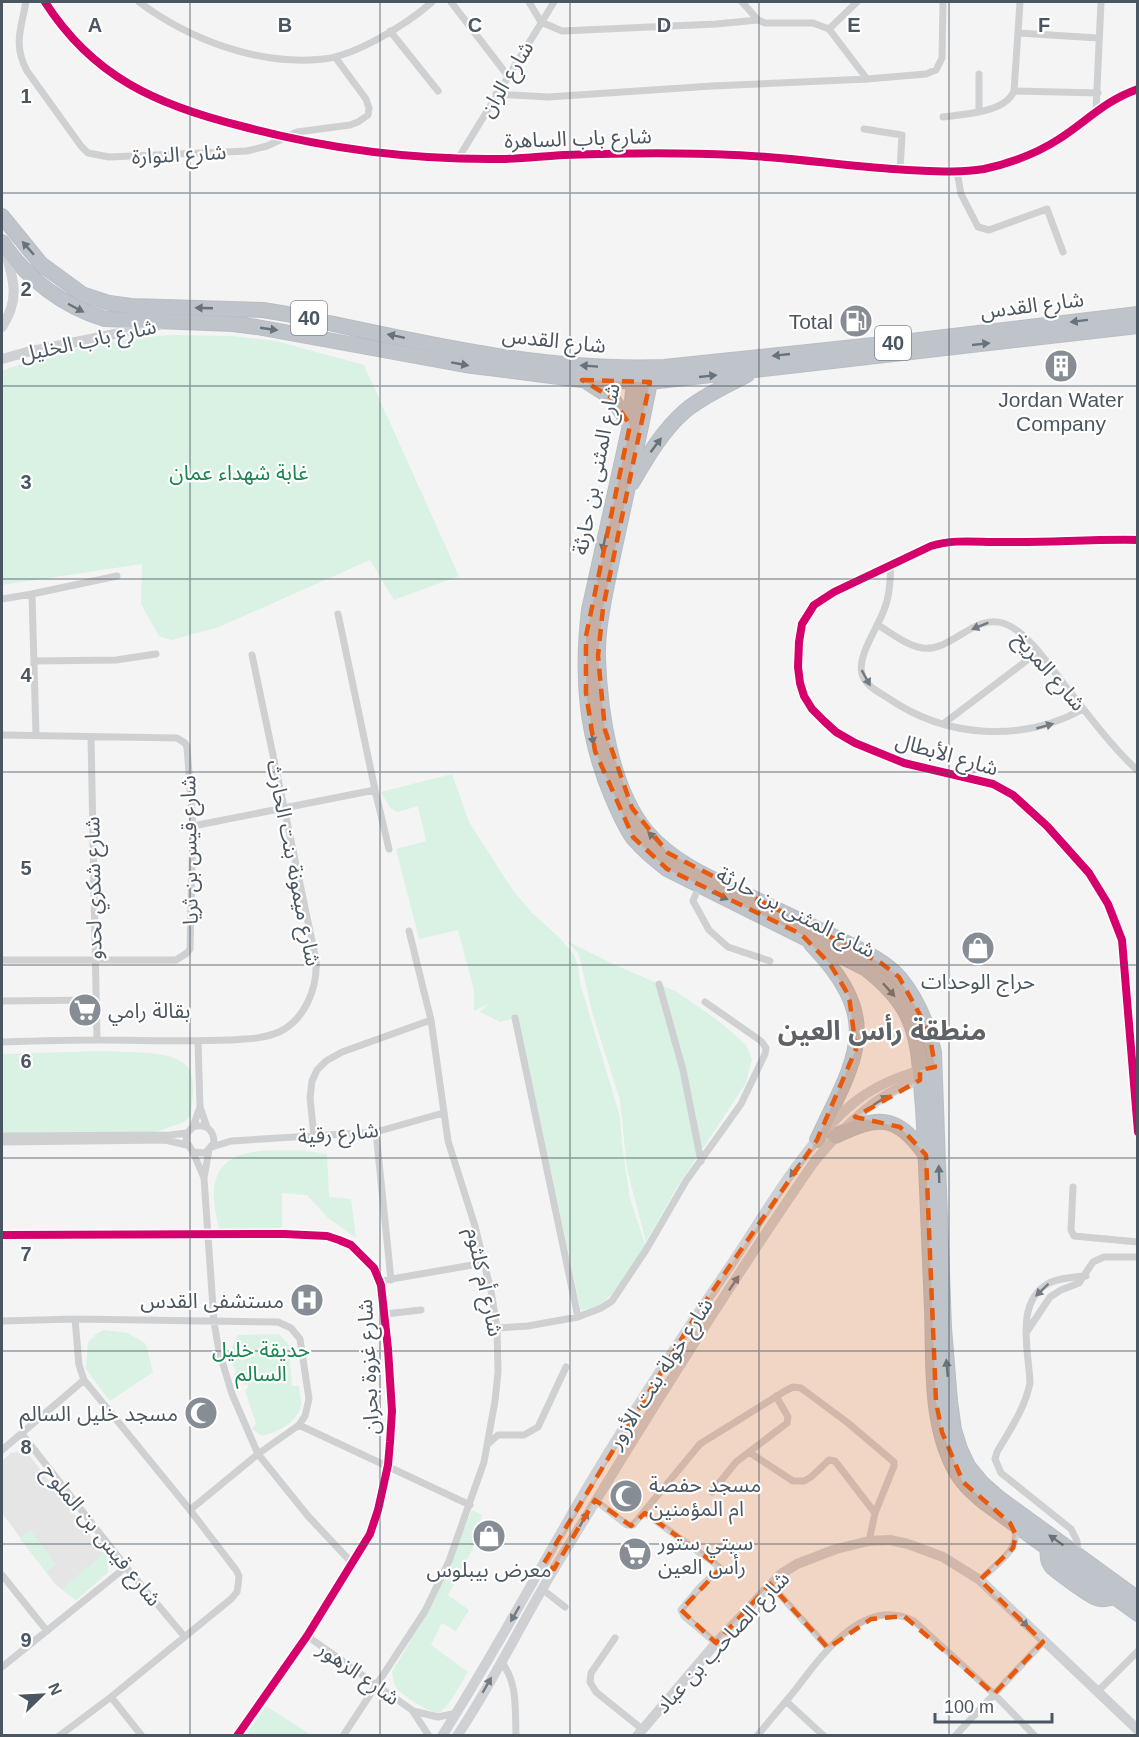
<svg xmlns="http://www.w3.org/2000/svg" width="1139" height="1737" viewBox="0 0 1139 1737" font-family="Arial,'Noto Sans Arabic',sans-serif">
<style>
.education{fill:#e6e5e6}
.green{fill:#d9f2e3}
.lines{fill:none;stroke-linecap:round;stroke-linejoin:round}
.highway-casing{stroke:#b9bec3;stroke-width:16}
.street{stroke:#ced0d2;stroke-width:7}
.secondary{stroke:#ced0d4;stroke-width:10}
.highway{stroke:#bec4c9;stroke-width:14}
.cycleway-casing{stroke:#fff;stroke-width:11}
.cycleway{stroke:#d6006c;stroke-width:8}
.oneway{fill:#67727b}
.oneway2{fill:#727b83}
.oneway3{fill:#727b84}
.marked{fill:#e8590c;fill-opacity:0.2;stroke:#e8590c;stroke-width:4.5;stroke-dasharray:12 8;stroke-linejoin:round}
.grid{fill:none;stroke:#4a5661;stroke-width:1.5;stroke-opacity:0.55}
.labels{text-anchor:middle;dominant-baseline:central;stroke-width:4.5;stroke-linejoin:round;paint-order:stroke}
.shield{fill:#fff;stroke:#808990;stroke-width:1.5}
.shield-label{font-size:20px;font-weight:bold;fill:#4a5661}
.street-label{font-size:21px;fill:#4a5661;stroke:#fff}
.poi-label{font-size:21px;fill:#4a5661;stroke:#fff;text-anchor:end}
.park-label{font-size:21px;fill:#17864f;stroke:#fff}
.district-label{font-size:27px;font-weight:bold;fill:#5f6368;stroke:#fff}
.grid-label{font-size:20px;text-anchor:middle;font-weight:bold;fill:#4a5661;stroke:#fff;stroke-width:4.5;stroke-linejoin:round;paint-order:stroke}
</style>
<rect width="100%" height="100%" fill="#f4f4f4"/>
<path class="education" d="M20,1452L30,1456L107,1557L108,1572L76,1600L55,1584L2,1513V1461L11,1453Z"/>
<path class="green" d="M173,335L232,336L276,341L364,365L459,576L394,600L370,560L219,627L171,640L159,636L141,604L142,564L2,585V371C61,349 110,339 173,335Z
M452,774L469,822L512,889L532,913L559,937L574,955L578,966L580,983L620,1117L622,1145L630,1199L646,1247L613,1293L601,1304L581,1311L530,1074L515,1018L500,1022L480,1012L488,1004L474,1011V990L458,930L419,939L396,849L426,841L418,806L397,812L390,808L381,792Z
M567,941L611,963L677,992L720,1022L746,1045L752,1059L746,1083L676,1189L646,1242L627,1169L620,1100L592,1012L581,963L578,953Z
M104,1051C125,1053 178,1049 189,1069C196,1082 192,1101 191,1115L184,1122L156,1132L2,1134V1054Z
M299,1150L327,1154L329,1197L351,1199L356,1238L327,1217L307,1195L282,1193V1228L220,1232C211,1199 206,1162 248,1153C264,1149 283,1151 299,1150Z
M104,1330L128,1333L146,1344L153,1372L110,1401L86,1369L88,1342L96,1334Z
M279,1334L289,1345L292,1386H299C299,1392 302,1400 301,1406C297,1422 277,1433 262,1436L252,1429L256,1423L245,1391L249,1386L247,1384L245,1385L233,1374L236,1371C228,1360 231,1346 238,1335Z
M472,1510L482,1515L473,1548L448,1595L469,1610L456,1631L442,1623L431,1645L468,1672C462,1681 448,1710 438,1713C431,1714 403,1695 398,1690C393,1685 393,1678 392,1672L432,1604Z
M30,1530L56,1564L46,1572L20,1539Z
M104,1553L107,1557L108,1572L76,1600L62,1589Z
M266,1706L311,1735H246Z"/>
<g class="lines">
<g class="highway-casing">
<path id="highway" d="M2,216L41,264L82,294L109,303L131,306L263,310L287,314C411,340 537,372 664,367L911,341L1138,314
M2,242C26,278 64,307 105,319L233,324L257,327L465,365L582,380L650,382L1138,326
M635,368L630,425L589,610C581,676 586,735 612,797C618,810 624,826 633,838C643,850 655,860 667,869L865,968C883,982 900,998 909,1019C921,1046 920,1079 923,1108C927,1175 929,1241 932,1308C934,1360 929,1420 954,1468C961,1482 972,1492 984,1502L1138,1614
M647,368L650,382C638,443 624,504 611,565C605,595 597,628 598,659C600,713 611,788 646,831C673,863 712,879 749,896C776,909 803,922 831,935C854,947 882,958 900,978C917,999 928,1025 934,1052L944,1328L950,1401L954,1430L960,1449L968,1466L982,1483L999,1498L1138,1599
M587,382L612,398L630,425
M632,483C647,457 663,430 685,411C703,396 726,386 747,375
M811,944C885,1021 856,1057 817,1140
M835,1136C878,1116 895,1113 925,1154
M1048,1550C1047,1556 1048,1563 1053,1568C1060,1574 1087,1594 1096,1598C1101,1601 1108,1599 1114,1597"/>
</g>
<path class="street" d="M26,2C21,29 13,45 27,71L81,146L88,153L109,157L247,151L267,146L297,132L350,125L358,122L368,115L369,108L366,99L335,57
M45,2C93,77 157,105 241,126C326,149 413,160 500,159C522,159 543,156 564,155C621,153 677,152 734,155C792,157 850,167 908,170C933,171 959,173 984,169C1011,163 1036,154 1059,139C1087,121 1104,101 1138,89
M139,2C190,40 259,66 324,59C357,55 407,24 432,2
M451,2L508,76
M529,2L541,22L562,31L716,24L758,20
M742,2L758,20L765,23H813L829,29L867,79
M829,29L857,2
M390,31L438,91
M1018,33L1098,38
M979,74V112
M1014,91L1098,93
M496,94L548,97L712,86L867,79L926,74L936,70L942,58L943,2
M1096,110L1101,2
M943,117C964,114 1005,113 1014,91L1020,2
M864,129L902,135L900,170
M459,157L554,2
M957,171L961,194L978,227L989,230L1047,209L1063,252
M1138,540C1091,539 1045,543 999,542C975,542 954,539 931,546L834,592L814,605L802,624L799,642L798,667L800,683L804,696L812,709L824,721L836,732L855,743L904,763L993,784L1013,795L1047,826L1089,873L1108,904L1122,940L1138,1132
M891,565C890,580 890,596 884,610C878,627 857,656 862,674C865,686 879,692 888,698C946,738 1022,743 1083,709
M32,594L36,735
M2,599L32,594L117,576
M338,614L375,790L389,849
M878,625C891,633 906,645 922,648C952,652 973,614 1003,623C1028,631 1053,671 1069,691C1091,718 1112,747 1138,771
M34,661L116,660L156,654
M943,724L1038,652
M2,735L177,738L185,743L187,747L193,826L190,949L187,953L176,960H2
M91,737L97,1040
M193,826L375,790
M699,886L693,901L709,930L728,947L770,961
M659,984L683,1070L701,1161
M2,1001L96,1000
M515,1018L578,1317
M2,1042C33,1041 65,1040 97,1040C141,1040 185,1042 229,1040C246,1039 263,1039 279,1032C305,1020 318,987 316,960L252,655
M198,1042L200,1107L207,1127
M193,1127C206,1123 214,1130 214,1143L205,1153L193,1152L186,1141L187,1133L193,1127L200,1107
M376,1132L391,1280
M2,1136L170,1135L187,1133
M314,1136L310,1098L312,1081L317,1070L326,1061L342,1052L431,1020
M2,1142L165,1140L187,1145
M212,1147L231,1141L376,1132L443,1113
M209,1150L204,1178L214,1322L219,1351L232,1394L258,1454L308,1516L352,1563
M193,1152L204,1178
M1073,1187L1071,1230L1074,1236L1138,1242
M2,1235L284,1234L327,1236L339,1240L351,1245L374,1268L381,1285L388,1349L392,1411L390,1442L388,1465L378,1510L370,1534L307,1636L237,1736
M380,1281L484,1263
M385,1314L421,1310
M2,1321L75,1319L278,1322L291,1328L300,1339L309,1399L305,1416L299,1425L258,1454L190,1510
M497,1328L528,1326L578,1317L601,1308L612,1301L646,1250L686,1181L741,1104L765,1054L766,1048L761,1041L705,1002
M1026,1333L1050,1297L1061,1290L1079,1283L1093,1262L1104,1257H1138
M299,1425L470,1505
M22,1434L126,1567L184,1636
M488,1444L498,1435H524L538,1427L566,1367
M2,1450L84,1380
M749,1452L793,1481H804L811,1477L829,1460L835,1461L875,1513
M712,1492L736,1462L787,1423L788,1417L776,1396
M595,1500L627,1525H633L700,1444L785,1391L793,1387L801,1388L848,1423L894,1462V1466L875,1513L869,1541
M645,1513L718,1566L717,1571L700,1587L681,1610L684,1616L716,1643
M1078,1555L1077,1541L1071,1529L1001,1473L995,1459L997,1452C1010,1430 1025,1408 1030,1383C1029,1352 1014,1302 1049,1283C1060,1278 1074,1277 1086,1276
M2,1575L47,1631
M980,1580C994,1566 1026,1546 1012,1525
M770,1584L828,1648
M542,1589L565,1607
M307,1636L412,1710L429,1736
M615,1638L591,1673L590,1682L596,1692L642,1729
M501,1661C518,1683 515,1709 516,1736
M2,1667L126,1567
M1098,1691L1138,1651
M111,1697L142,1736
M786,1701L824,1736
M413,1711L438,1717L457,1713
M59,1736L111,1697L231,1599L237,1592L238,1586L239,1576L236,1570L190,1510L84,1380L79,1365L75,1319
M343,1736L425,1611L449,1561L484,1462L495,1401L498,1372L497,1328L491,1291L475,1226L448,1141L431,1020L409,931
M757,1736C770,1720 783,1705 796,1689C822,1655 864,1595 914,1621L994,1694L1035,1736
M955,1736L1043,1642"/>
<path class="secondary" d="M2,327C20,299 14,281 5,250
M2,359L27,352L159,325
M442,1736C486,1667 525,1595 566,1524C617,1434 674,1348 732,1263C768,1209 805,1142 856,1101C877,1085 901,1075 926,1069
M457,1736C493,1683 520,1625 553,1571C637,1433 722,1295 814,1162C842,1128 881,1087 927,1079
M637,1736L716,1643L781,1574L797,1564L836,1549L869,1541L890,1540L908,1544L943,1557L980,1580L1138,1730"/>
<use href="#highway" class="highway"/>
<g class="cycleway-casing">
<path id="cycleway" d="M45,2C93,77 157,105 241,126C326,149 413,160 500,159C522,159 543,156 564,155C621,153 677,152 734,155C792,157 850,167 908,170C933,171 959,173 984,169C1011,163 1036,154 1059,139C1087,121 1104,101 1138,89
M1138,540C1091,539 1045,543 999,542C975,542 954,539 931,546L834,592L814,605L802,624L799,642L798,667L800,683L804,696L812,709L824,721L836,732L855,743L904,763L993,784L1013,795L1047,826L1089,873L1108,904L1122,940L1138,1132
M2,1235L284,1234L327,1236L339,1240L351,1245L374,1268L381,1285L388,1349L392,1411L390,1442L388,1465L378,1510L370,1534L307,1636L237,1736"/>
</g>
<use href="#cycleway" class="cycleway"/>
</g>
<defs><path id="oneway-solid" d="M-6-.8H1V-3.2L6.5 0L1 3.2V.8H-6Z" transform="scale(1.5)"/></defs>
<g class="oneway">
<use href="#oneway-solid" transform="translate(28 248) rotate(-131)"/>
<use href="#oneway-solid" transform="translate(76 308) rotate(28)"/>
<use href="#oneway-solid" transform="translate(204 308) rotate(-178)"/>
<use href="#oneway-solid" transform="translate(1079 321) rotate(173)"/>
<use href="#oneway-solid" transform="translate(269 329) rotate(8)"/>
<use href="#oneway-solid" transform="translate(396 336) rotate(-168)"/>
<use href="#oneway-solid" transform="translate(981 344) rotate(-6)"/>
<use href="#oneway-solid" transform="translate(781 355) rotate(174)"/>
<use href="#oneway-solid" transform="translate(460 364) rotate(10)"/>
<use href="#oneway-solid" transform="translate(589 366) rotate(-176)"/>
<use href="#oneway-solid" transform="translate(708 376) rotate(-6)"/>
<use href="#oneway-solid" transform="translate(656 445) rotate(-53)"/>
<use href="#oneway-solid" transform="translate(604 543) rotate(102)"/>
<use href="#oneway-solid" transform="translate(592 736) rotate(79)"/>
<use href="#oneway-solid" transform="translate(654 838) rotate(-135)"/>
<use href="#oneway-solid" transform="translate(720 896) rotate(25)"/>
<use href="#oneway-solid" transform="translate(889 990) rotate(48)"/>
<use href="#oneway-solid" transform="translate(939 1174) rotate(-92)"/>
<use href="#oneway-solid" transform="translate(947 1368) rotate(-95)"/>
<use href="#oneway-solid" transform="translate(1056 1540) rotate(-145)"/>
</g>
<g class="oneway2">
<use href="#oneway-solid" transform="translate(980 626) rotate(158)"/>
<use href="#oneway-solid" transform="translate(866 678) rotate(61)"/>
<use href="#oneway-solid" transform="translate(1045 726) rotate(-16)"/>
<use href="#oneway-solid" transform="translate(1042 1290) rotate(136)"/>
</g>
<g class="oneway3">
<use href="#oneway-solid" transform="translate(881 1100) rotate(-33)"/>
<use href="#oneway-solid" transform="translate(795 1170) rotate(126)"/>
<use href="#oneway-solid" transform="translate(734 1283) rotate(-56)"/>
<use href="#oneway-solid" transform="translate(584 1519) rotate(-60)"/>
<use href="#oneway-solid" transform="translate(515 1614) rotate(120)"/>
<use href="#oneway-solid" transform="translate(1022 1621) rotate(44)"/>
<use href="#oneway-solid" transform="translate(487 1685) rotate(-60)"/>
</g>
<path class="marked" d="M582,380L650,382L603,608L598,656L605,730L632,808L668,853L881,963L899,977L929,1031L935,1067L920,1070V1080L855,1117L900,1127L926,1155L936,1402L942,1432L963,1482L1010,1523L1016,1535L1013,1548L980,1580L1043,1642L994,1694L904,1616L871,1619L828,1648L770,1584L716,1643L681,1610L721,1568L645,1513L631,1526L595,1500L554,1569L544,1563L698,1312L817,1140L856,1049L849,996L830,964L801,934L667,869L633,837L595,751L586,693V636L630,425L612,398Z"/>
<path class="grid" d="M190,2V1736M380,2V1736M570,2V1736M759,2V1736M949,2V1736M2,193H1138M2,386H1138M2,579H1138M2,772H1138M2,965H1138M2,1158H1138M2,1351H1138M2,1544H1138"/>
<defs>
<g id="fuel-disc" transform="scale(1.725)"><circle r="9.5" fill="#868d94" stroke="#fff"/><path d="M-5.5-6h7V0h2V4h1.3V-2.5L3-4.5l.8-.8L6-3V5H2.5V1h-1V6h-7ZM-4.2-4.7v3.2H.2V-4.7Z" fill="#fff"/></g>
<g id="building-disc" transform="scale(1.725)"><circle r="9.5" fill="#868d94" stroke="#fff"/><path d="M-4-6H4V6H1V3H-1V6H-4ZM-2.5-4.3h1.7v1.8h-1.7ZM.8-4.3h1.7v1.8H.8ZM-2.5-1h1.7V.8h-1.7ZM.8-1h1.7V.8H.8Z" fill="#fff"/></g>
<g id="shop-disc" transform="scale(1.725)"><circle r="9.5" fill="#868d94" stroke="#fff"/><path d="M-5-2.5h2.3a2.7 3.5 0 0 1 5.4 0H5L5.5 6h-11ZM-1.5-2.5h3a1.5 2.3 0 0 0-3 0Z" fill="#fff"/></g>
<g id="supermarket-disc" transform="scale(1.725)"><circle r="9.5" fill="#868d94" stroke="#fff"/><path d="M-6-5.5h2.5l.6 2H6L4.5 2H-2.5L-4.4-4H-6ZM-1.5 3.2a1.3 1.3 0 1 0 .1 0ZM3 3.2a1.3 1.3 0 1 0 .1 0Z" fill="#fff"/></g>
<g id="hospital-disc" transform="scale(1.725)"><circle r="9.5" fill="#868d94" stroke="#fff"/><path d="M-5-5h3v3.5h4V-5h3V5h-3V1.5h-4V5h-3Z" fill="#fff"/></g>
<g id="mosque-disc" transform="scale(1.725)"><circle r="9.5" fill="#868d94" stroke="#fff"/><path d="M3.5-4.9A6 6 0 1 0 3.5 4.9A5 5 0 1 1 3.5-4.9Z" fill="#fff"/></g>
</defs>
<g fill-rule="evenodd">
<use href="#fuel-disc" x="856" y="321"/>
<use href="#building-disc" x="1061" y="366"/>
<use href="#shop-disc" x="978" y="948"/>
<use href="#supermarket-disc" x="85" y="1010"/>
<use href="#hospital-disc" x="307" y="1300"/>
<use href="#mosque-disc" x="201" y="1413"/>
<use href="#mosque-disc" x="626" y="1496"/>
<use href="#shop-disc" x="489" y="1536"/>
<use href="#supermarket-disc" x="635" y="1554"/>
</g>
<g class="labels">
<g class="shield">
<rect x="291" y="301" width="36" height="34" rx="4.5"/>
<rect x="875" y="326" width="36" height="34" rx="4.5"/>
</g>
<g class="shield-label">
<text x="309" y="318">40</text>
<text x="893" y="343">40</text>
</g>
<g class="street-label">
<text transform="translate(506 79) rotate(-59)">شارع الران</text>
<text transform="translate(578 138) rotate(-2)">شارع باب الساهرة</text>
<text transform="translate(179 154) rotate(-3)">شارع النوارة</text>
<text transform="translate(1032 305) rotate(-7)">شارع القدس</text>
<text transform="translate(88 340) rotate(-12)">شارع باب الخليل</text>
<text transform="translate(554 340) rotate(6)">شارع القدس</text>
<text transform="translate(596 469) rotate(-79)">شارع المثنى بن حارثة</text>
<text transform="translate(1050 671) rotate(49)">شارع المريخ</text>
<text transform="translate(947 754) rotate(16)">شارع الأبطال</text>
<text transform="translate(189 850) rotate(-91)">شارع قيس بن ثريا</text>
<text transform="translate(294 863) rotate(79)">شارع ميمونة بنت الحارث</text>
<text transform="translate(93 888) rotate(-91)">شارع شكري لحدو</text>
<text transform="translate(796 912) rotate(27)">شارع المثنى بن حارثة</text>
<text transform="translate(338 1133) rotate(-5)">شارع رقية</text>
<text transform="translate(485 1282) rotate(78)">شارع أم كلثوم</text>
<text transform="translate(368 1367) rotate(-93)">شارع غزوة بحران</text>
<text transform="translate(660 1373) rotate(-57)">شارع خولة بنت الأزور</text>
<text transform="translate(102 1535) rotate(51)">شارع قيس بن الملوح</text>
<text transform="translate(722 1642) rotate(-47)">شارع الصاحب بن عباد</text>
<text transform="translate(359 1673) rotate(35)">شارع الزهور</text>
</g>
<g class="poi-label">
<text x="833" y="321">Total</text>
<text x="1061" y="399" text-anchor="middle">Jordan Water<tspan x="1061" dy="24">Company</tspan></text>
<text x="978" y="981" text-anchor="middle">حراج الوحدات</text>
<text x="108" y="1010" text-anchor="start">بقالة رامي</text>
<text x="284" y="1300">مستشفى القدس</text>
<text x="178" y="1413">مسجد خليل السالم</text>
<text x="649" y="1484" text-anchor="start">مسجد حفصة<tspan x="649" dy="24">ام المؤمنين</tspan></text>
<text x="658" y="1542" text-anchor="start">سيتي ستور<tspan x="658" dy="24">رأس العين</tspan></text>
<text x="489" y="1569" text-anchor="middle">معرض بيبلوس</text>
</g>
<g class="park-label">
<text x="239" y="472">غابة شهداء عمان</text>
<text x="261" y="1349">حديقة خليل<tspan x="261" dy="24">السالم</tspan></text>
</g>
<g class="district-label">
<text x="882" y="1031">منطقة رأس العين</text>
</g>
</g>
<g class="grid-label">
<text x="95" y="32">A</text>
<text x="285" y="32">B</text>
<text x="475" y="32">C</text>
<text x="664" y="32">D</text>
<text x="854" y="32">E</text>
<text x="1044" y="32">F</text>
<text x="26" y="103">1</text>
<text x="26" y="296">2</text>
<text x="26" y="489">3</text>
<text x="26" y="682">4</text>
<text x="26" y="875">5</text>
<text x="26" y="1068">6</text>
<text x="26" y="1261">7</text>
<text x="26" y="1454">8</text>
<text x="26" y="1647">9</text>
</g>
<rect width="1139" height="1737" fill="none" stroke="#4a5661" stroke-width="6"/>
<g transform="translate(42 1695) rotate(66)" stroke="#ffffff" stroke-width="4.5" paint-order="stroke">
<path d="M0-4.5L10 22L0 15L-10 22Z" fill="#4a5661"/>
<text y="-9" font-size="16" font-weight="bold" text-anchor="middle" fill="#4a5661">N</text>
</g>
<path d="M935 1713v9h117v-9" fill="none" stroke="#4a5661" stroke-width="3"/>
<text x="944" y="1713" font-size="18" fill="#4a5661" stroke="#ffffff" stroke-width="4.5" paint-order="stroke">100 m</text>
</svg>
